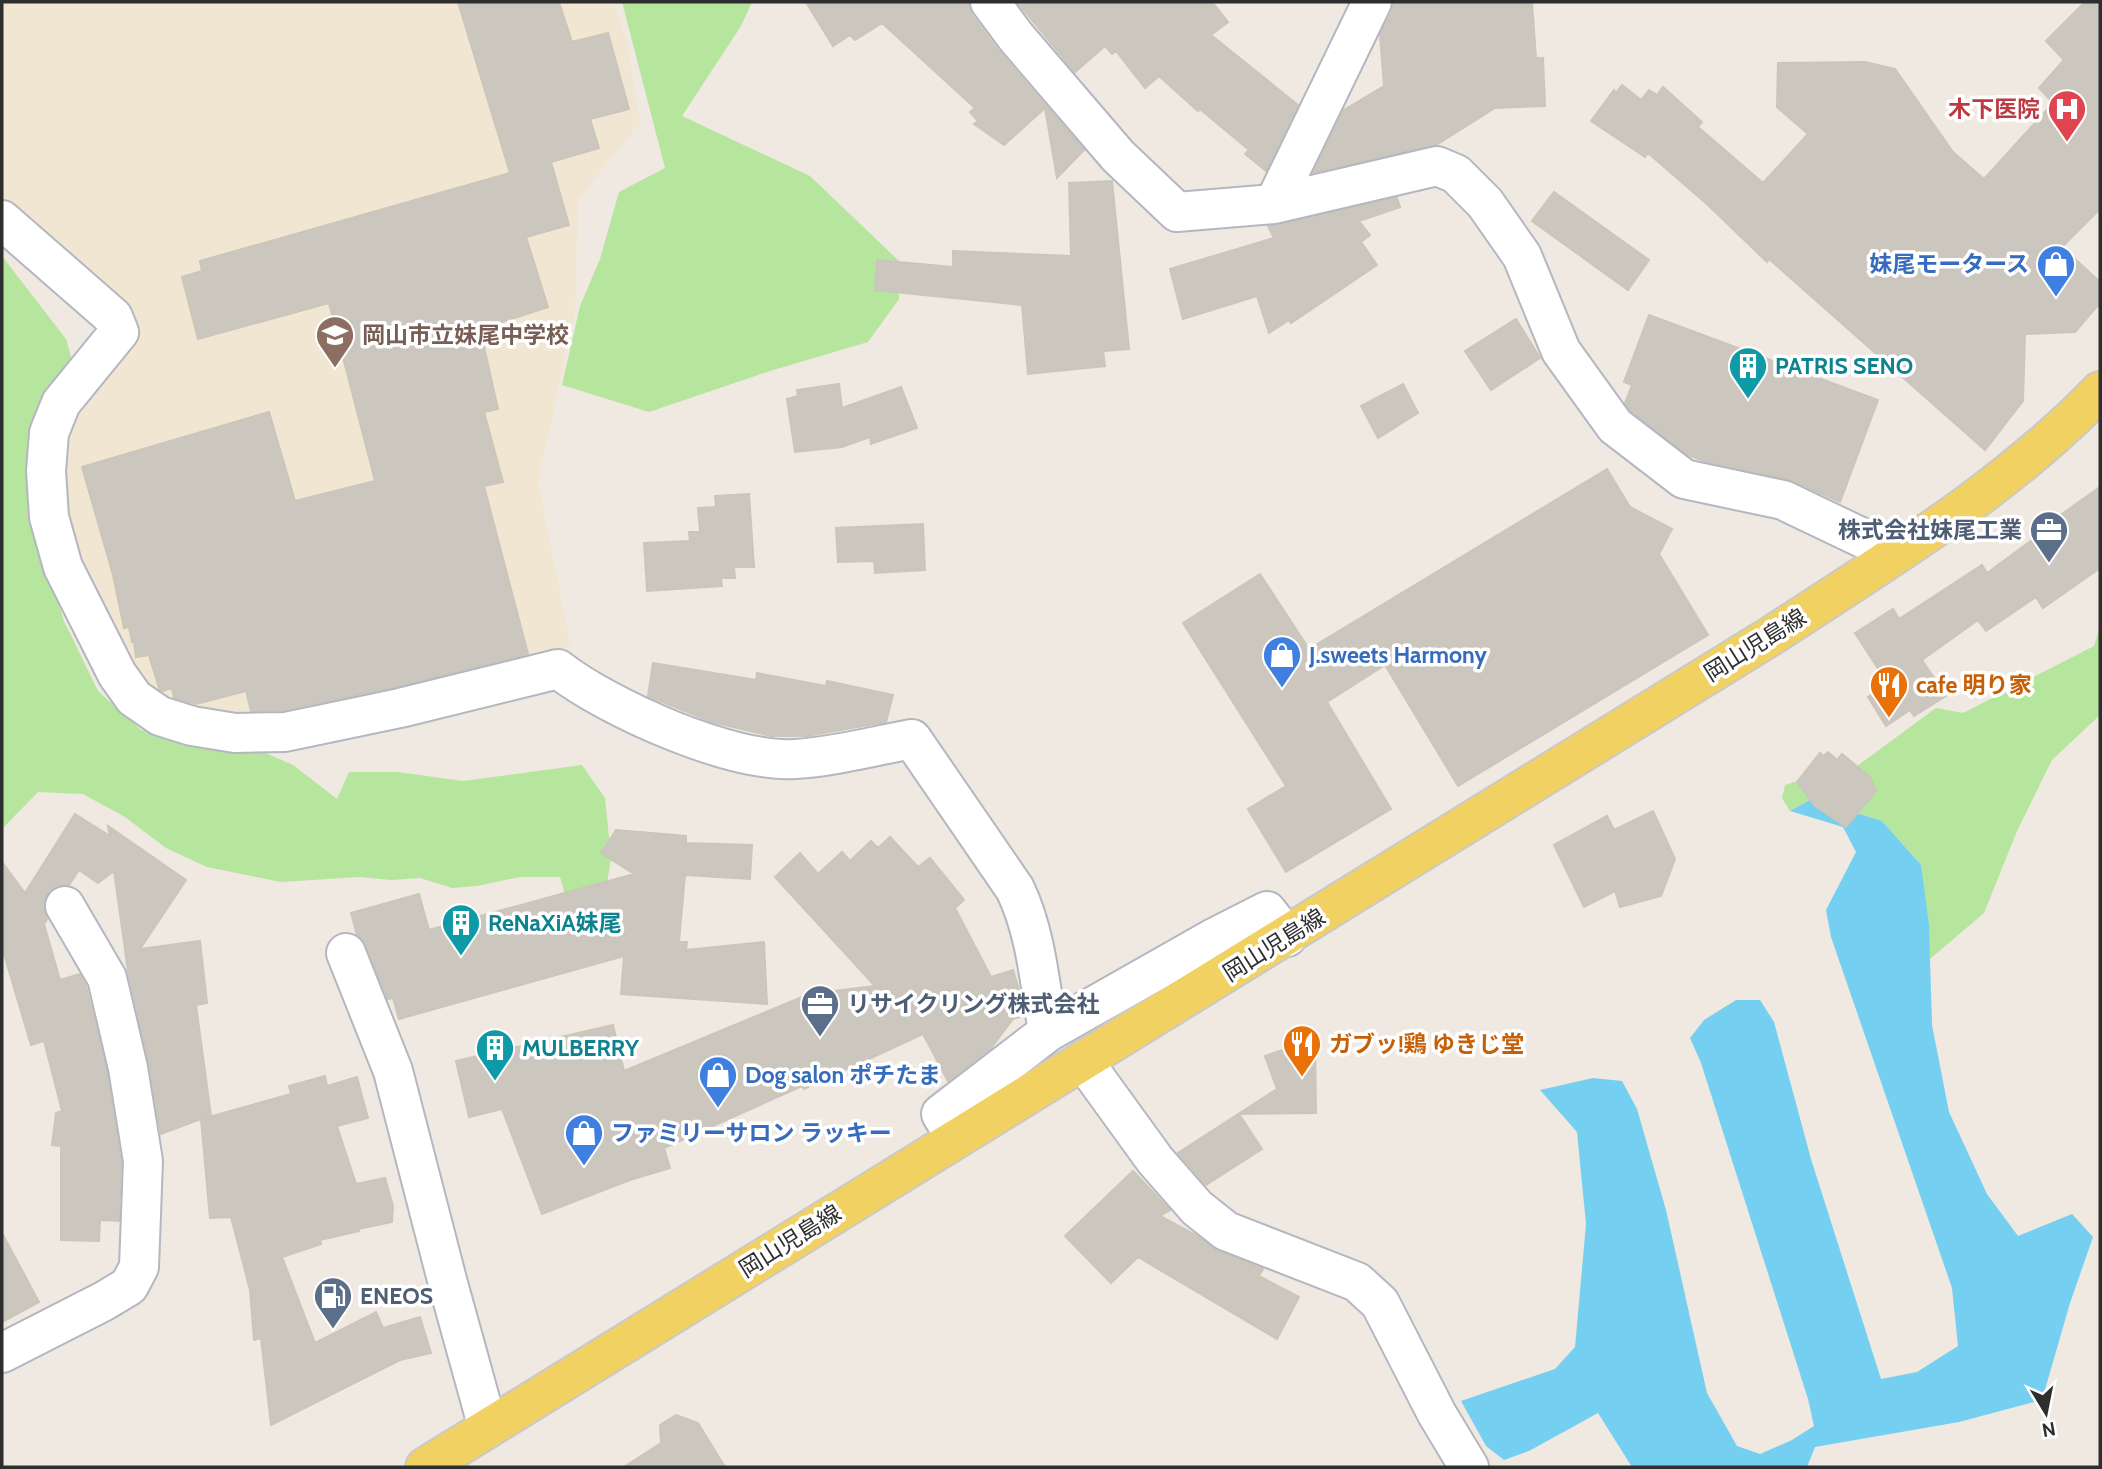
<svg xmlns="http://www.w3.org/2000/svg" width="2102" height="1469" viewBox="0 0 2102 1469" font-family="Cabin,'Noto Sans JP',sans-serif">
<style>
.education{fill:#f0e6d1}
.green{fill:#b6e59e}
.water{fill:#75cff0}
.building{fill:#cbc7bf;stroke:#cbc5ba;stroke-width:2}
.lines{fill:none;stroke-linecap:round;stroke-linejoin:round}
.minor-casing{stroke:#b4b7c1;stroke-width:42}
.major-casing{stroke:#c9c9c9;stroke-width:42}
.minor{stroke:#fff;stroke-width:38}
.major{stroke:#f2d163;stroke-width:38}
.labels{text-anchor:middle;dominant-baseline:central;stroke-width:7;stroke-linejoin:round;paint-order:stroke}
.health-label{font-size:23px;font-weight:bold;fill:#be3a42;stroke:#fff;text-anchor:end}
.shop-label{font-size:23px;font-weight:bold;fill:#366cbe;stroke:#fff;text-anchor:start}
.education-label{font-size:23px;font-weight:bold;fill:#785e54;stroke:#fff;text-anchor:start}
.culture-label{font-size:23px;font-weight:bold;fill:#0d838f;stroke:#fff;text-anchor:start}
.service-label{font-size:23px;font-weight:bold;fill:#4e5e75;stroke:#fff;text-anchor:start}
.street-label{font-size:23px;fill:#2e2e2e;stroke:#fff}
.food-label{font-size:23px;font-weight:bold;fill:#c56008;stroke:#fff;text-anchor:start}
</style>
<rect width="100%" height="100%" fill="#efe9e1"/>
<path class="education" d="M2,2H614L628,47L640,123L578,200L575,311L538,482L570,644L560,655L403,698L235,719L150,695L102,627L65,521L63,449L116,304L2,201Z"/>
<path class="green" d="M622,2H752L741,26L682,116L810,176L899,261V299L868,342L770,371L649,412L562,385L580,306L600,259L619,192L665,168Z
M2,256L66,339L74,367L39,537L64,621L98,691L141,730L261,751L293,765L337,799L349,772H398L463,781L582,765L605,798L611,858L601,922L568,906L560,877H520L477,886L452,888L420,878L391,880L359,877L281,882L207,867L166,848L125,817L83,794L38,792L2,829Z
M2100,627V715L2052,760L2017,831L1984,913L1930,959L1921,865L1882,821L1812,799L1790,811L1782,798L1785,785L1797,781L1816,790L1834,783L1936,708L1963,713L2094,646Z"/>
<path class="water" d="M1812,799L1882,821L1921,865L1929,925L1932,1025L1949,1112L1987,1194L2018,1236L2072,1214L2093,1237L2070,1303L2042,1400L1959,1422L1815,1447L1807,1467H1632L1598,1413L1529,1451L1504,1460L1486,1446L1461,1401L1555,1369L1575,1347L1586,1224L1577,1132L1540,1090L1593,1078L1622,1081L1637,1109L1666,1210L1707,1393L1737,1446L1760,1454L1792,1440L1814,1426L1808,1399L1701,1063L1690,1038L1704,1020L1736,1000H1760L1774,1022L1811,1159L1881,1379L1917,1372L1958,1346L1952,1288L1831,937L1826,910L1856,852L1843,827L1790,811Z"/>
<path class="building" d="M458,2H559L572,42L608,33L629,109L590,119L599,148L551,162L569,225L526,237L548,307L480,329L498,409L484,412L503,482L484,486L528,654L395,687L283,710L251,711L246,691L196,704L174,698L172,688L162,691L159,688L149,655L136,657L134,642H132L129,627L124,628L113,575L82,467L269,412L295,501L375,481L329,303L198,339L182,277L202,271L200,261L510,173Z
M806,2H969L972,15L998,50L1084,150L1057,178L1045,108L1004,145L974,124L978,121L970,112L975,108L882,23L855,40L850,35L833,46Z
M1017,2H1212L1228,22L1211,35L1298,105L1266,171L1245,154L1249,150L1200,109L1198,111L1159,76L1145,88L1116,51L1112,54L1105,46L1075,72Z
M1394,2H1532L1536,58H1543L1545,106L1495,108L1436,145L1314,172L1344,110L1384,86L1380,35L1392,12Z
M2085,2H2100V209L2062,247L2100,282V303L2075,332L2025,334L2023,401L1985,450L1769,259L1767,262L1708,205L1648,153L1645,157L1591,121L1614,90L1616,93L1622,85L1641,100L1649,90L1657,95L1663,87L1702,122L1698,127L1763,183L1808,134L1777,107L1778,63L1865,62L1895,69L1953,152L1984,179L2053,103L2039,88L2064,60L2046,41Z
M1112,181L1129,349L1103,351L1105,366L1028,374L1022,305L875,290L877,260L953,267V251L1071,256L1069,183Z
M1554,192L1649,260L1628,290L1532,221Z
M1397,198L1400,207L1359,221L1370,235L1361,242L1377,265L1291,323L1289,320L1269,333L1257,296L1183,319L1170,269L1274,238L1268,226Z
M1649,315L1878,400L1840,502L1788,479L1704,461L1688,455L1631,411L1625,403L1632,385L1624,382Z
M1516,319L1540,358L1491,390L1465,351Z
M839,384L842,408L901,387L917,428L871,444L870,437L842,447L795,452L787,399L798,396L797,390Z
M1403,384L1418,413L1378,438L1361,406Z
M1607,469L1630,507L1672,529L1659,554L1708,635L1458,786L1385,665L1327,702L1391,809L1286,872L1248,809L1286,786L1183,623L1260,574L1309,649Z
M2100,487V568L2043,608L2036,597L1986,631L1978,620L1922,660L1946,696L1914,716L1910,710L1886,726L1868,697L1888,684L1855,633L1893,609L1899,619L1982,565L1987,573L2032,540L2031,536Z
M749,494L754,567H734L735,578H721L722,586L647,591L644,543L690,541L689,532H700L698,508L716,507L715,496Z
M923,524L925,570L875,573L874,561L838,562L836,528Z
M653,663L756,680L757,673L826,686L827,681L893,695L886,722L807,736H771L712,722L648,696Z
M1828,752L1837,760L1842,754L1870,777L1876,791L1846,827L1815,806L1797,782L1820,753L1824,756Z
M1653,811L1675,859L1661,896L1620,907L1615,891L1584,907L1554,845L1607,816L1614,830Z
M75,814L110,836L108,826L186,880L140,949L200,941L207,1003L196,1005L211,1116L202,1119L291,1094L289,1086L325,1076L327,1086L357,1077L368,1118L337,1126L356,1184L385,1178L393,1206L392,1222L358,1229L359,1231L320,1240L321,1244L282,1257L315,1343L376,1312L383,1328L420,1317L431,1353L400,1360L271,1425L261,1338L254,1340L250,1290L231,1217L210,1218L201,1119L161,1134L149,1063L128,971L114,871L98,883L79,870L69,885L53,888L46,896L43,905L47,919L44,924L60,980L80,974L86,986L107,1072L121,1162L119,1221L100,1220L99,1241L61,1240V1146L52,1145L56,1113L62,1111L44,1041L31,1045L4,954L2,956V862L25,893Z
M616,830L686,836V843L752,845L750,879L685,875L679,942H687L686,950L764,942L767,1004L621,994L624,956L399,1019L393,998L388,999L366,945L357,935L351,913L419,894L429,930L634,874L601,853Z
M890,837L918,867L930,858L964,900L955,908L991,977L1013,970L1019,990L1023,1016L1013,1019L991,1048L948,1081L923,1034L804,1089L802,1086L664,1148L670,1168L630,1180L542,1214L502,1109L469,1117L456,1061L613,1025L624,1071L809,994L875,986L775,877L800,853L818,874L842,852L850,861L871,841L878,848Z
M1315,1039L1316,1113L1239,1114L1262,1149L1206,1185L1178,1153L1277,1089L1265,1056Z
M1133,1171L1170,1210L1160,1216L1194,1234L1218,1251L1263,1269L1259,1276L1299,1297L1277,1339L1138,1257L1111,1283L1065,1236Z
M2,1233L39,1302L2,1322Z
M676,1415L698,1423L725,1467H624L661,1443L660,1425Z"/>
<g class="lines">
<g class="minor-casing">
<path id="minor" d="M990,2L1016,37L1118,156L1177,212L1274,204L1437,166L1456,174L1485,203L1522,256L1561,351L1615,426L1684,479L1783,500L1896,554
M1274,204L1372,2
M2,220L113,317L119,332L61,403L49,433L46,471L49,517L63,567L117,674L134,698L160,716L192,726L235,733L285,732L400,708L558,669C608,708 731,763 795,759C833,757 874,746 912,739L1015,889C1036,932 1040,985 1048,1032L941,1114L956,1138
M346,953L393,1071L447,1280L488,1428
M1048,1032L1212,939L1267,911L1287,937
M1084,1062L1155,1160L1197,1208L1226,1231L1357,1282L1380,1303L1437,1414L1469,1467
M2,1353L104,1301L129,1286L139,1267L143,1161L128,1068L107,978L65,906"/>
</g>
<g class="major-casing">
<path id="major" d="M425,1467L1774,634C1887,560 2006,489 2100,391"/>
</g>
<use href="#minor" class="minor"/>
<use href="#major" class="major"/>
</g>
<defs>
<g id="hospital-pin" transform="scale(2.0125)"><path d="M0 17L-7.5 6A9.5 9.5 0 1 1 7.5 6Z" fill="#e0444e" stroke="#fff"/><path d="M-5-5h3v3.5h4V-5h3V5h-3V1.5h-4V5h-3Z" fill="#fff"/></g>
<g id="shop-pin" transform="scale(2.0125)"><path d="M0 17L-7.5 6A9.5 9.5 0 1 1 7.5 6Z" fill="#3f7fe0" stroke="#fff"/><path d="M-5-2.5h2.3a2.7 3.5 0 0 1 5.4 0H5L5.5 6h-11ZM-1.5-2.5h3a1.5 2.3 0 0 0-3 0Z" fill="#fff"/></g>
<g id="school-pin" transform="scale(2.0125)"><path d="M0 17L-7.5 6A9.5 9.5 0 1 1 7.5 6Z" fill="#8d6e63" stroke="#fff"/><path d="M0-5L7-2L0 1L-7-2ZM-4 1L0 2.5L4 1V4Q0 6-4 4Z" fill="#fff"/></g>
<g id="building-pin" transform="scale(2.0125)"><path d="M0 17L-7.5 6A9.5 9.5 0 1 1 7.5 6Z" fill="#0f9aa8" stroke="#fff"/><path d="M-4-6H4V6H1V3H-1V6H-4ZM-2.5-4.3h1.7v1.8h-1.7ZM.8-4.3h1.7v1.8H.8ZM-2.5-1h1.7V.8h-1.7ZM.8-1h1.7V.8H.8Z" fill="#fff"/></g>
<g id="office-pin" transform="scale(2.0125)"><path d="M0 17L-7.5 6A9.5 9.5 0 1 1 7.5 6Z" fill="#5c6f8a" stroke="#fff"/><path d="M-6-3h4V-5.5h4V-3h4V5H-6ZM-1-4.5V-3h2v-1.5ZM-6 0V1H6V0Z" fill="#fff"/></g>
<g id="restaurant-pin" transform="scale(2.0125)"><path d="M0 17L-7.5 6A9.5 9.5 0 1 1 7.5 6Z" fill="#e8710a" stroke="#fff"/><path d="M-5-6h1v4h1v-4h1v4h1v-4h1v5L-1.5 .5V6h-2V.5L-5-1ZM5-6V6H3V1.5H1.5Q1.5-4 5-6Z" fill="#fff"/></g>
<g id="fuel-pin" transform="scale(2.0125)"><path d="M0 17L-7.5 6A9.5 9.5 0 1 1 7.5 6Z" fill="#5c6f8a" stroke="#fff"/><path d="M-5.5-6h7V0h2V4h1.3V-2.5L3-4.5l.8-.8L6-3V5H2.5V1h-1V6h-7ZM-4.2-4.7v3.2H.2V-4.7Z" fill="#fff"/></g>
</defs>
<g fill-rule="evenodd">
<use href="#hospital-pin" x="2067" y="109"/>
<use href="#shop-pin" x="2056" y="264"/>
<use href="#school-pin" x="335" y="335"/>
<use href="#building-pin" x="1748" y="366"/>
<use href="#office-pin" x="2049" y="530"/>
<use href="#shop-pin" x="1282" y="655"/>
<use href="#restaurant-pin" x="1889" y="685"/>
<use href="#building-pin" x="461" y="923"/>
<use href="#office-pin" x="820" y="1004"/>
<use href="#restaurant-pin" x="1302" y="1044"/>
<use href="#building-pin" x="495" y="1048"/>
<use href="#shop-pin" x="718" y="1075"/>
<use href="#shop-pin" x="584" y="1133"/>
<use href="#fuel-pin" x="333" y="1296"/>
</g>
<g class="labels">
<g class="health-label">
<text x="2040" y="109">木下医院</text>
</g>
<g class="shop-label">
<text x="2029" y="264" text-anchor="end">妹尾モータース</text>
<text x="1309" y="655">J.sweets Harmony</text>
<text x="745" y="1075">Dog salon ポチたま</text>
<text x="611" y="1133">ファミリーサロン ラッキー</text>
</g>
<g class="education-label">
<text x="362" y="335">岡山市立妹尾中学校</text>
</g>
<g class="culture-label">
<text x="1775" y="366">PATRIS SENO</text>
<text x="488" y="923">ReNaXiA妹尾</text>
<text x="522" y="1048">MULBERRY</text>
</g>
<g class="service-label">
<text x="2022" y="530" text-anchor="end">株式会社妹尾工業</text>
<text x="847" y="1004">リサイクリング株式会社</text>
<text x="360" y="1296">ENEOS</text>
</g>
<g class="street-label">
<text transform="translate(1755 645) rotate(-32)">岡山児島線</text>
<text transform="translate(1274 945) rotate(-32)">岡山児島線</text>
<text transform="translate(790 1241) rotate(-32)">岡山児島線</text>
</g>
<g class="food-label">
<text x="1916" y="685">cafe 明り家</text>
<text x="1329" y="1044">ガブッ!鶏 ゆきじ堂</text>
</g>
</g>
<rect width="2102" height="1469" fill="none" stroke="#2e2e2e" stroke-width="7"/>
<g transform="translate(2046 1413) rotate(170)" stroke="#ffffff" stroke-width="5" paint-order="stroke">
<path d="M0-5L12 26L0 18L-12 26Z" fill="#2e2e2e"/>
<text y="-10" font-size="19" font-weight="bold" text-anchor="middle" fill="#2e2e2e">N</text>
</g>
</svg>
